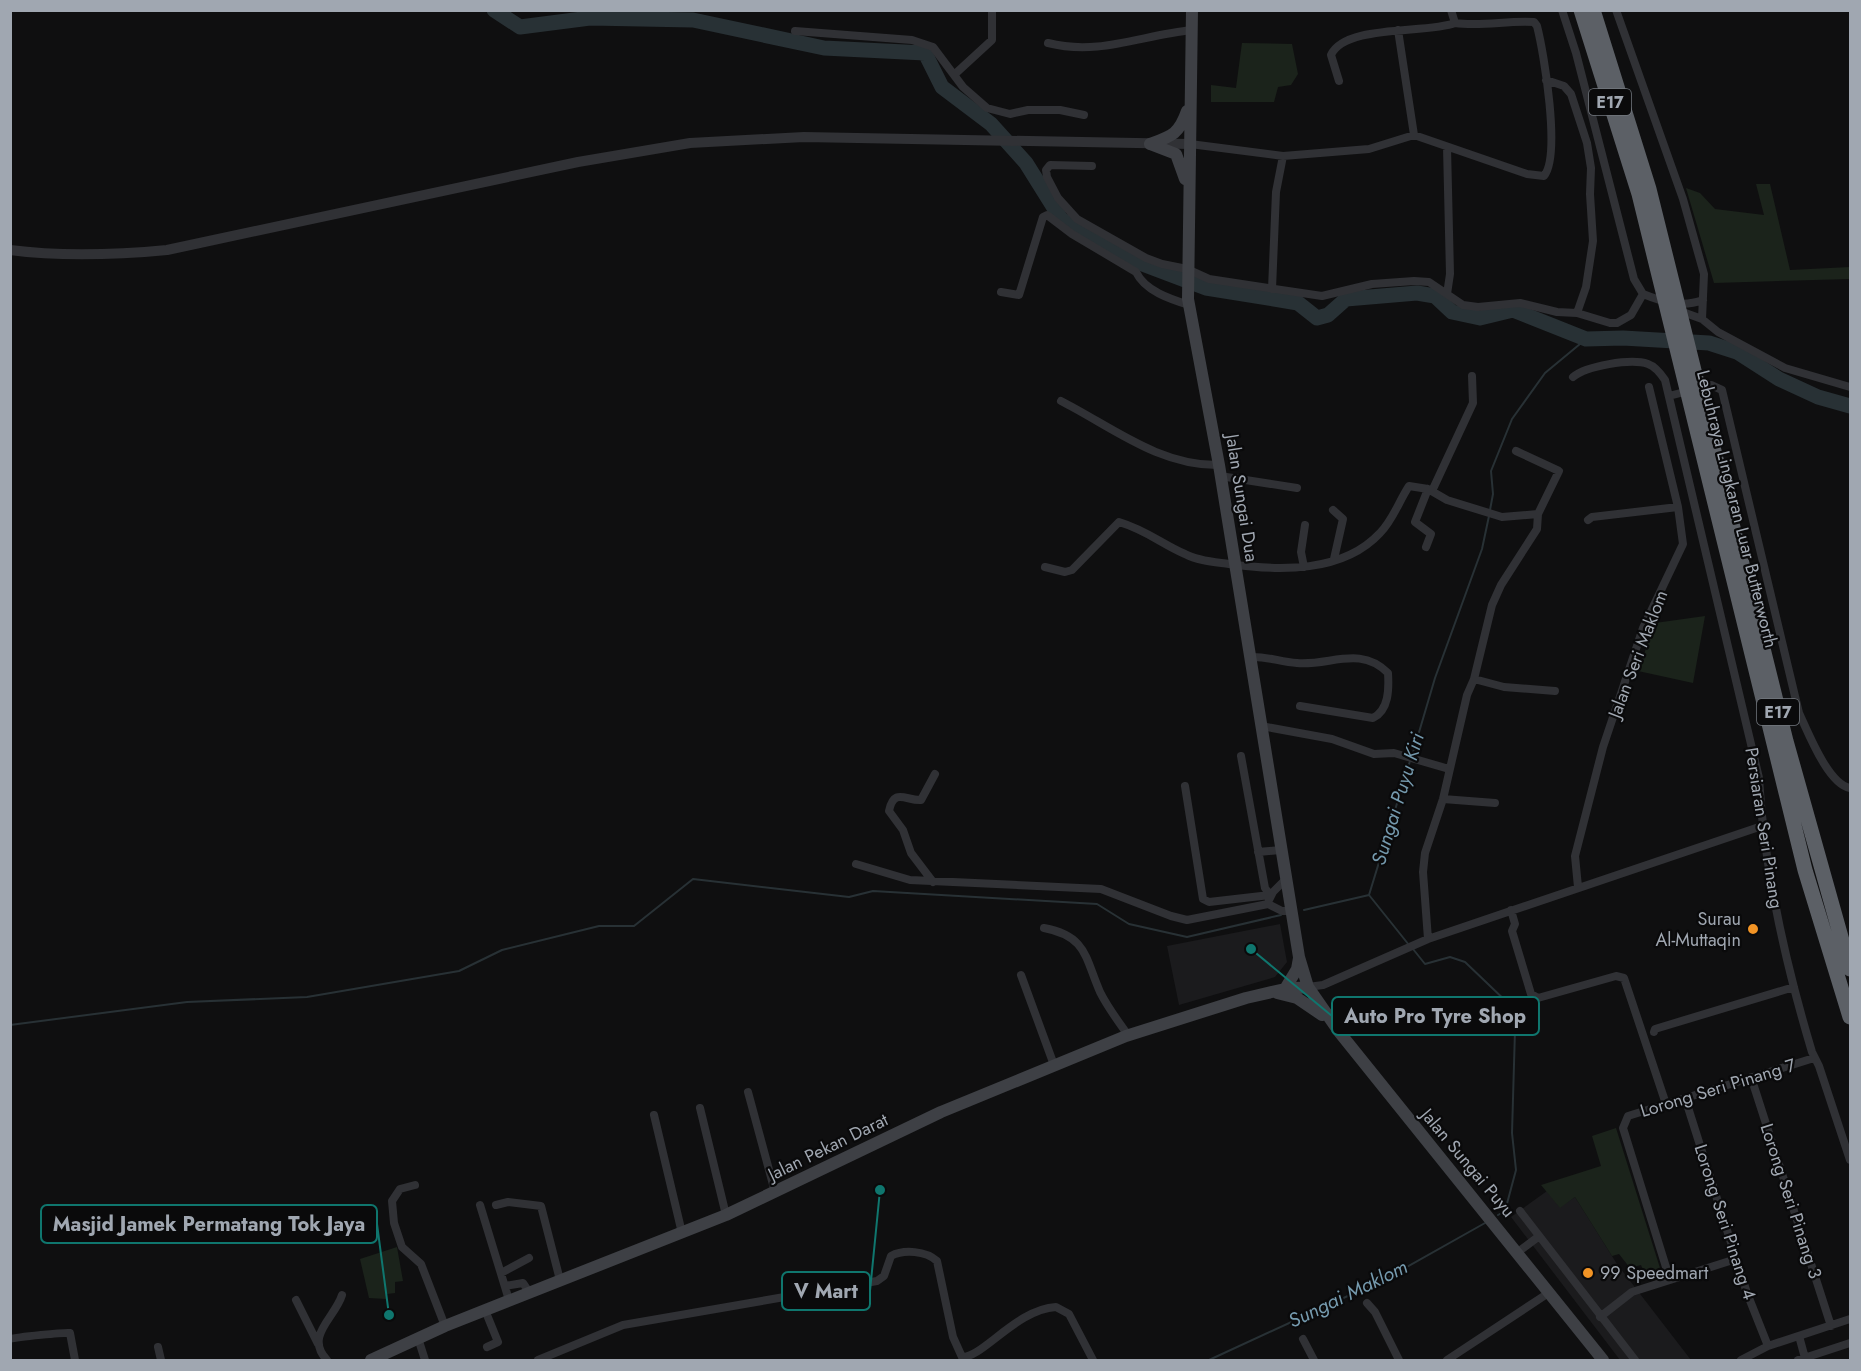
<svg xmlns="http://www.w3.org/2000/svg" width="1861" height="1371" viewBox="0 0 1861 1371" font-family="Jost,sans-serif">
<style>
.built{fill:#1b1b1d}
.green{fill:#1b231b}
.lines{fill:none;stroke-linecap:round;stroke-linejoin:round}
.stream{stroke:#283135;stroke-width:2}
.river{stroke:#283135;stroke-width:15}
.minor{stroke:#303135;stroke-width:8}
.tertiary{stroke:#303135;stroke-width:10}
.secondary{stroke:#3e4045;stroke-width:12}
.motorway{stroke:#5c6066;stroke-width:15}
.poi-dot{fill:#f29425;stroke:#0a0a0b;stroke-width:2}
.labels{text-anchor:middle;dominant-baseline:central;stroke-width:4.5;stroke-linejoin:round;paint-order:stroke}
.shield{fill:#0a0a0b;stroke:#73787f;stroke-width:1.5}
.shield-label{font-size:16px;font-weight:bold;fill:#a0a7b1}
.street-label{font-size:18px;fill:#a0a7b1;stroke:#0a0a0b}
.poi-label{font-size:18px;fill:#a0a7b1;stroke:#0a0a0b;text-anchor:end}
.water-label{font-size:20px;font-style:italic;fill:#759aae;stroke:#0a0a0b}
.leader{fill:none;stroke:#0f766e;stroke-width:2}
.callout-dot{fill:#0f766e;stroke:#0a0a0b;stroke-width:2}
.callout{fill:#0a0a0b;stroke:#0f766e;stroke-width:2}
.callout-label{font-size:20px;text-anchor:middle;font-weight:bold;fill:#a0a7b1}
</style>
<rect width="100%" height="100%" fill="#0f0f10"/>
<path class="built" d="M1280,924L1287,962L1275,977L1179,1005L1167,946Z
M1547,1191L1560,1207L1575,1197L1617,1264L1691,1360H1620L1511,1217Z"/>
<path class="green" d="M1242,43L1292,44L1298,74L1291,85L1278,87L1274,102H1211V85L1236,88Z
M1756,184H1770L1790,270L1850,267V279L1714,283L1686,188L1700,193L1715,209L1764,215Z
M1705,616L1693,683L1638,671L1655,623Z
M1616,1128L1660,1268L1655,1275L1646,1278L1641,1265L1630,1268L1619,1254L1612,1256L1575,1197L1560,1208L1541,1185L1601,1166L1592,1136Z
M397,1247L403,1281L395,1282V1293L387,1294L386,1299L369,1298L360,1259Z"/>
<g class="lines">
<path class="stream" d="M1490,510L1493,494L1491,471L1512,419L1545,373L1586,339
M1412,756L1435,678L1482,549L1489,516
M1304,910L1369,895
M1409,945L1369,895L1410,761
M1413,949L1425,964L1450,957L1465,962L1511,1006L1515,1030L1512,1133L1516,1170L1505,1211L1498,1215
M10,1025L187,1002L307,997L459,971L502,950L599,926H634L693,879L849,897L873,891L1097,904L1129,924L1187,937L1281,915
M1209,1360L1389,1277L1485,1223"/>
<path class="river" d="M494,10L520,27L590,18L693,20L824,48L925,53L942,87L991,124L1026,163L1061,219L1124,257L1206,288L1298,303L1317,318L1328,315L1346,299L1417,293L1435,296L1452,312L1480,318L1513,310L1586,339L1623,338L1709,343L1737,352L1779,379L1818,397L1850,406"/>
<path class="minor" d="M1562,10L1576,53L1634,279L1643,294C1663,302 1682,308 1703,300
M1616,10L1683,199L1704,274L1702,319
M1398,30L1414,135
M795,31L912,40L933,47L963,87L987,108L1010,114L1028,110H1060L1084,115
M1048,43C1099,56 1142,35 1192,30
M955,74L992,40V10
M1546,80L1564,86L1571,94L1587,143L1591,168L1590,194L1593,241L1586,287L1577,313
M1339,81L1331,55C1345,24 1427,34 1455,23
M1190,144L1283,156L1369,149L1414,135L1527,174L1544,176C1561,156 1544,53 1537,26L1534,22C1508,20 1482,27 1455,23L1451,10
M1447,147L1450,274L1447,294
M1092,166L1050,165L1046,170L1047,177L1058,198L1077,219L1146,258L1162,264L1187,269L1209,279L1322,296L1372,284L1414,281L1429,282L1463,305L1478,307L1520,303L1557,312L1577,313L1610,323H1617L1631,315L1643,294
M1272,289L1276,192L1283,156
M1001,292L1019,295L1043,217L1047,215L1072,234L1136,272C1145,291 1170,299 1189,305
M1680,311L1702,319L1718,332L1785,368L1850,387
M1573,377C1586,366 1631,358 1648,364C1654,366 1661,374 1665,380L1759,778C1764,871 1785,962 1812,1052L1819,1066L1850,1160
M1669,396L1711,385L1722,390L1799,713C1808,732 1828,784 1850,788
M1061,401C1112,427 1159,466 1219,465
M1220,476L1297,488
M1432,491L1473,403L1472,376
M1333,510L1343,519L1334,559
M1588,520L1592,517L1678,507
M1426,547L1431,534L1415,522L1428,489
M1045,567L1065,572L1072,570L1119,522C1146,530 1162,544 1185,554C1198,561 1215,562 1229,564C1279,571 1343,573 1380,533C1393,520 1399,501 1409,486L1428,489L1447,500L1502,517L1538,514
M1304,567L1301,552L1305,525
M1250,657C1267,656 1280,662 1297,663C1330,666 1360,645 1388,673C1389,689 1389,710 1373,718L1300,706
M1474,679L1504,687L1555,691
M1261,726L1332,739L1374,754L1394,753L1449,769
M1185,786L1203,899L1209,902L1270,895L1265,888L1241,756
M1443,799L1495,803
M1258,852L1280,850
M856,864L910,880L1101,889L1171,916L1187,920L1268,904L1282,911H1291
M933,882L911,853L903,830L889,811C894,787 906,801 921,800L935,774
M1578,887L1575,856L1603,747L1643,628L1683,544L1678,507L1649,387
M1269,900L1273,892L1285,880
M1511,910L1515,924L1512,931L1531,994L1538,998L1616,976L1624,978L1666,1104
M1044,928C1087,936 1085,958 1100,992C1108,1008 1118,1021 1128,1035
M1428,939L1423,872L1425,853L1443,799L1467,695L1474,679L1492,605L1501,585L1537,529L1538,514L1559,471L1516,451
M1021,975L1054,1065
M1308,987L1323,985L1428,939L1762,826
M1654,1032L1655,1029L1794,987
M1751,1077L1831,1326
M748,1092L775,1192
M1685,1098L1747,1293L1768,1346
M700,1108L726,1215
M654,1115L682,1233
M415,1185L400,1189L392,1201L394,1223L402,1247L421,1264L445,1326
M480,1205L509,1300
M496,1205L508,1202L541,1206L560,1280
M1520,1211L1635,1360
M1518,1252L1538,1237
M501,1273L529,1258
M1670,1280L1623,1128L1628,1116L1814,1058
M505,1286L523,1283L529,1292
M296,1300L318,1344
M1367,1303L1375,1312L1399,1360
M485,1310L498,1342L487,1347
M1600,1317L1632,1292L1736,1259
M1799,1336L1805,1358
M418,1338L425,1360
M10,1339C17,1337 66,1332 70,1333L75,1360
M1303,1339L1314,1360
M158,1347L161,1360
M327,1360C304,1336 335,1318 342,1295
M538,1360L623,1325L877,1281L884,1276L891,1256C904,1249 926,1251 937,1261L953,1337L962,1357C982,1358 1017,1309 1056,1307L1069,1314L1093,1360
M1447,1360L1550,1292
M1741,1360L1768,1346L1850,1319
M1798,1360L1850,1343"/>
<path class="tertiary" d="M10,250C63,257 114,255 167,250L578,162L690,143L804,137L1190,144"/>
<path class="secondary" d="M1192,10L1188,299L1219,465L1299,957L1308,987L1340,1033L1603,1360
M1150,144L1176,154L1185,179
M1150,144C1172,136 1179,134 1187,111
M1285,989L1297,969L1299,958
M1277,993L1297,998L1322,1015
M371,1360L445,1326L726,1215L941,1112L1126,1036L1246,998L1285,989L1308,987"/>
<path class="motorway" d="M1581,10L1639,194L1805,870L1850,1017
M1593,10L1649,189L1786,741L1850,969"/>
</g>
<g class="poi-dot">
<circle cx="1753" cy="929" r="6"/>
<circle cx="1588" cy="1273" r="6"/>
</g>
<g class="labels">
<g class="shield">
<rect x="1589" y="89" width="42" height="26" rx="4.5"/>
<rect x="1757" y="699" width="42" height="26" rx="4.5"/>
</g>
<g class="shield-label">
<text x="1610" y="102">E17</text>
<text x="1778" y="712">E17</text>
</g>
<g class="street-label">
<text transform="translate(1242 498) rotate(81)">Jalan Sungai Dua</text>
<text transform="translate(1737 509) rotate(76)">Lebuhraya Lingkaran Luar Butterworth</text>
<text transform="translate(1638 654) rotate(-69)">Jalan Seri Maklom</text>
<text transform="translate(1764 828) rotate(81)">Persiaran Seri Pinang</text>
<text transform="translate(1718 1088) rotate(-17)">Lorong Seri Pinang 7</text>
<text transform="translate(828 1147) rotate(-26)">Jalan Pekan Darat</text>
<text transform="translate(1468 1163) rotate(50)">Jalan Sungai Puyu</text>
<text transform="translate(1791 1201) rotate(72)">Lorong Seri Pinang 3</text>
<text transform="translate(1725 1222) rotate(72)">Lorong Seri Pinang 4</text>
</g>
<g class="poi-label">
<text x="1741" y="919">Surau<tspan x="1741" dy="21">Al-Muttaqin</tspan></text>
<text x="1600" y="1273" text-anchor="start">99 Speedmart</text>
</g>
<g class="water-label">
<text transform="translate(1398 799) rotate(-73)">Sungai Puyu Kiri</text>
<text transform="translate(1348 1294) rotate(-26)">Sungai Maklom</text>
</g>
</g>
<path class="leader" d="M1251 949L1332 1016M389 1315L377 1224M880 1190L870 1291"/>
<g class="callout-dot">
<circle cx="1251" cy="949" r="6"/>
<circle cx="389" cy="1315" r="6"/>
<circle cx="880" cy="1190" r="6"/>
</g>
<g class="callout">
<rect x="1332" y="997" width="207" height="38" rx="6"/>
<rect x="41" y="1205" width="336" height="38" rx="6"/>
<rect x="782" y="1272" width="88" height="38" rx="6"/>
</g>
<g class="callout-label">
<text x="1435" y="1023">Auto Pro Tyre Shop</text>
<text x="209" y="1231">Masjid Jamek Permatang Tok Jaya</text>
<text x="826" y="1298">V Mart</text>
</g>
<rect width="1861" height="1371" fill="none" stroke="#a0a7b1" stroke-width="24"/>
</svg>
